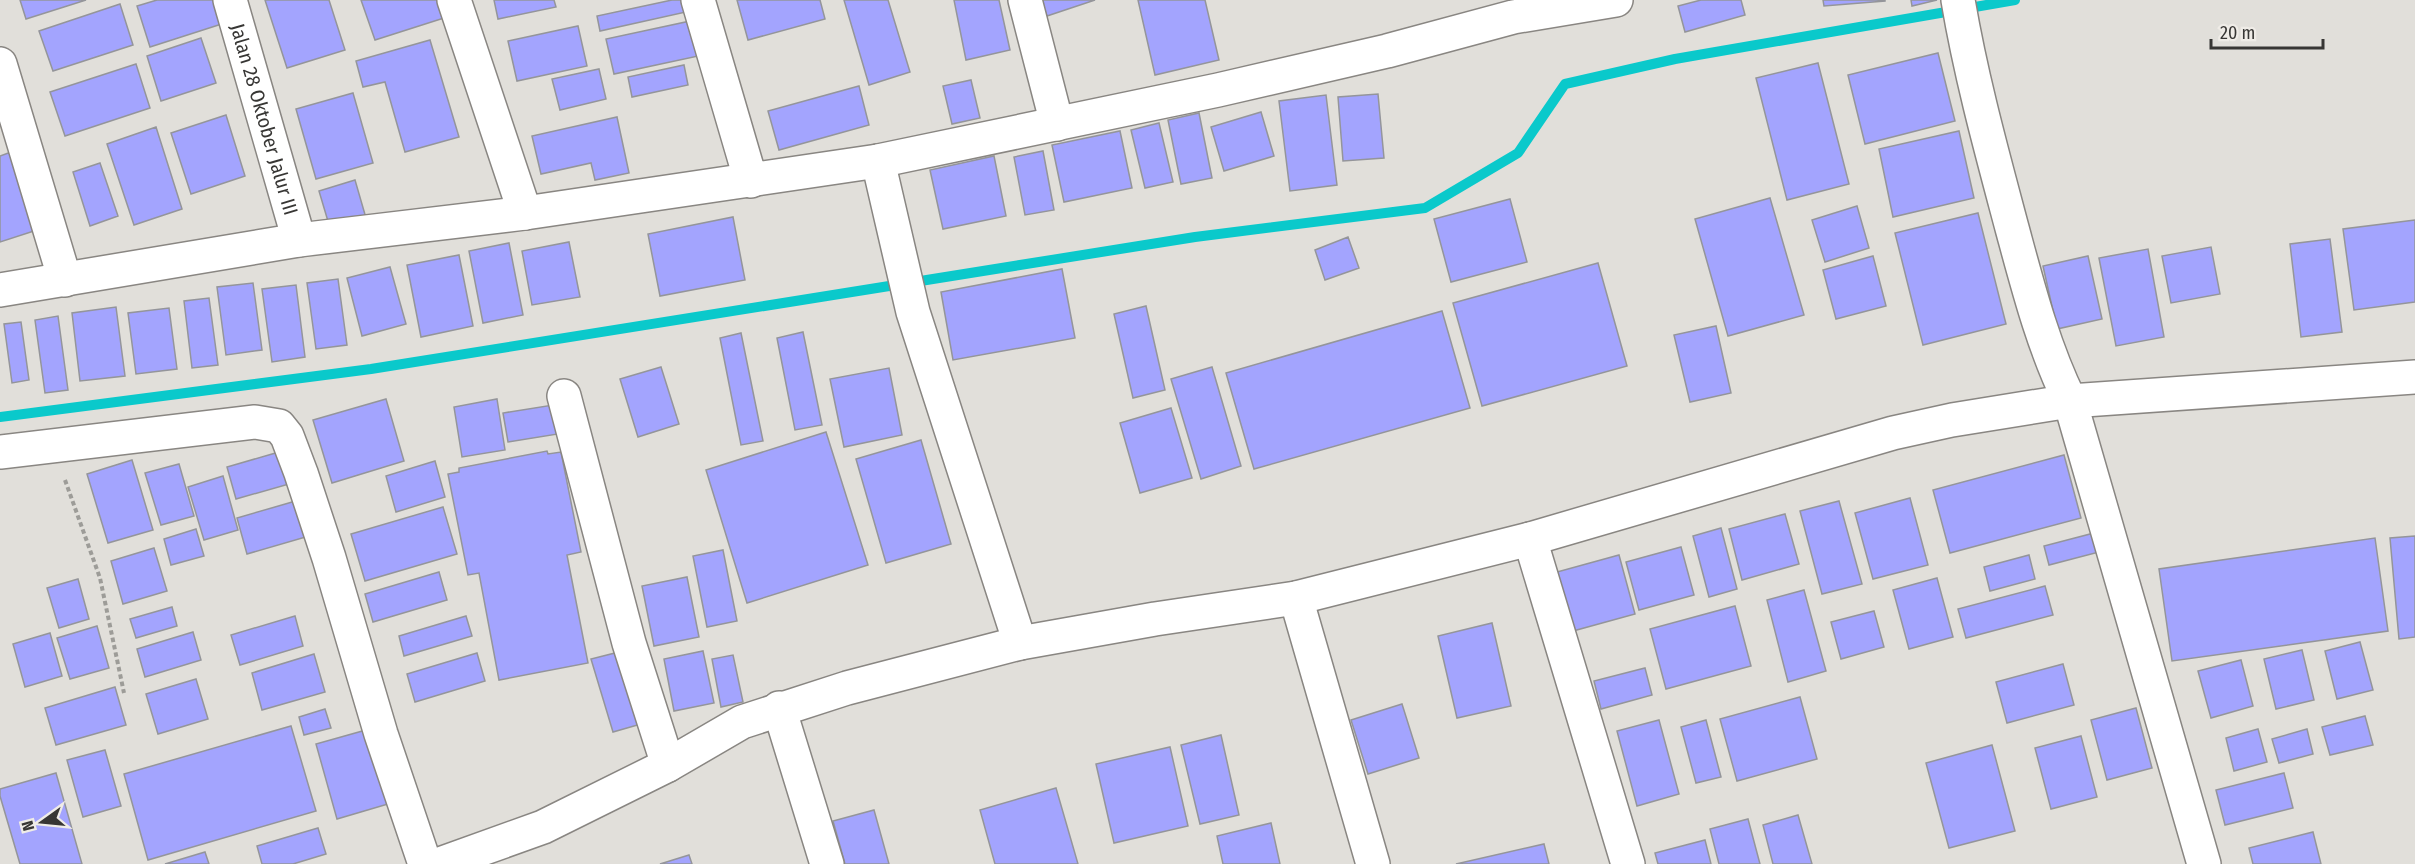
<svg xmlns="http://www.w3.org/2000/svg" width="2415" height="864" viewBox="0 0 2415 864" font-family="'Fira Sans Condensed',sans-serif">
<style>
.lines{fill:none;stroke-linecap:round;stroke-linejoin:round}
.stream{stroke:#0ac9cb;stroke-width:10}
.building{fill:#a3a4fe;stroke:#94959a;stroke-width:1.5}
.minor-casing{stroke:#898682;stroke-width:36}
.path{stroke:#9d9c98;stroke-width:4;stroke-dasharray:4.5 3;stroke-linecap:butt}
.minor{stroke:#fff;stroke-width:33}
.labels{text-anchor:middle;dominant-baseline:central;stroke-width:4.5;stroke-linejoin:round;paint-order:stroke}
.street-label{font-size:20px;fill:#373634;stroke:#efece7}
</style>
<rect width="100%" height="100%" fill="#e1dfda"/>
<g class="lines">
<path class="stream" d="M0,417L371,369L1195,237L1425,208L1518,153L1565,84L1675,59L2015,0"/>
</g>
<path class="building" d="M20,0H86L26,19Z
M157,0H224L231,21L150,47L137,6Z
M265,0H329L345,50L287,68Z
M361,0H439L444,18L375,40Z
M494,0H554L556,7L498,19Z
M672,0H684L686,12L600,31L597,16Z
M737,0H820L825,19L748,40Z
M844,0H888L910,72L869,85Z
M954,0H999L1010,50L966,60Z
M1041,0H1095L1047,16Z
M1138,0H1205L1219,60L1155,75Z
M1701,0H1741L1745,15L1685,32L1678,6Z
M1823,0H1885V1L1824,6Z
M1911,0H1937L1912,6Z
M120,4L133,45L53,71L39,31Z
M695,20L703,55L614,74L606,39Z
M578,26L587,66L517,81L508,41Z
M201,38L216,83L161,101L147,56Z
M430,40L459,137L405,152L385,82L363,87L356,61Z
M1938,53L1955,121L1865,144L1848,75Z
M1818,63L1849,184L1787,200L1756,78Z
M136,64L150,108L65,136L50,92Z
M684,65L688,85L632,97L628,77Z
M599,69L606,99L560,110L552,79Z
M971,80L980,118L952,124L943,86Z
M859,86L869,125L779,150L768,111Z
M353,93L373,163L316,179L296,109Z
M1378,94L1384,158L1343,161L1338,97Z
M1326,95L1337,185L1290,191L1279,101Z
M1261,112L1274,156L1224,171L1211,127Z
M1199,113L1212,178L1181,184L1168,120Z
M226,115L245,176L191,194L171,133Z
M617,117L629,173L595,180L591,163L541,174L532,136Z
M1159,123L1173,182L1145,188L1131,130Z
M156,127L182,209L134,225L107,144Z
M1120,131L1132,188L1064,202L1052,145Z
M1959,131L1974,198L1893,217L1879,149Z
M1043,151L1054,210L1025,215L1014,157Z
M11,152L37,230L0,242V156Z
M994,156L1006,216L943,229L930,170Z
M100,163L118,216L90,226L73,172Z
M355,180L366,218L330,228L319,191Z
M1770,198L1804,315L1728,336L1695,219Z
M1510,199L1527,262L1451,282L1434,219Z
M1857,206L1869,248L1825,262L1812,220Z
M1978,213L2006,324L1923,345L1895,233Z
M733,217L745,280L660,296L648,234Z
M2415,220V302L2354,310L2343,229Z
M1348,237L1359,268L1325,280L1315,250Z
M2330,239L2342,332L2301,337L2290,244Z
M569,242L580,297L532,305L522,251Z
M509,243L523,315L483,323L469,251Z
M2211,247L2220,294L2171,303L2162,256Z
M2148,249L2164,337L2116,346L2099,258Z
M459,255L473,326L421,337L407,265Z
M1873,256L1886,306L1836,319L1823,270Z
M2088,256L2102,319L2057,329L2043,266Z
M1598,263L1627,366L1482,406L1453,303Z
M390,267L406,324L362,336L347,278Z
M1062,269L1075,338L953,360L941,292Z
M338,279L347,345L316,349L307,283Z
M253,283L262,350L226,355L217,287Z
M296,285L305,357L272,362L262,289Z
M209,298L218,365L192,368L184,301Z
M1146,306L1165,390L1133,398L1114,314Z
M116,307L125,376L80,381L72,313Z
M169,308L177,369L136,374L128,313Z
M1442,311L1470,408L1254,469L1226,373Z
M58,316L68,390L45,393L35,320Z
M21,322L29,380L12,383L4,324Z
M1716,326L1731,393L1690,402L1674,335Z
M803,332L822,425L795,430L777,338Z
M741,333L763,441L741,445L720,338Z
M661,367L679,424L638,437L620,379Z
M1212,367L1241,466L1201,479L1171,379Z
M889,368L902,435L844,447L830,379Z
M386,399L404,461L332,483L313,420Z
M497,399L505,450L462,457L454,407Z
M553,405L558,434L508,442L503,413Z
M1171,408L1192,478L1140,493L1120,423Z
M826,432L868,565L747,603L706,470Z
M921,440L951,544L886,563L856,459Z
M547,451L548,454L561,452L581,552L567,555L588,663L499,680L479,573L468,575L448,474L459,472V468Z
M279,452L289,484L236,499L227,467Z
M2064,455L2081,518L1950,553L1933,490Z
M132,460L153,530L108,543L87,474Z
M435,461L445,497L396,512L386,476Z
M179,464L194,516L161,525L145,473Z
M223,476L238,530L204,540L188,487Z
M306,498L316,534L247,554L237,518Z
M1910,498L1928,565L1873,579L1855,513Z
M1839,501L1862,584L1822,594L1800,511Z
M443,507L457,554L365,581L351,534Z
M1785,514L1799,564L1742,580L1729,529Z
M1721,528L1737,589L1709,597L1693,536Z
M196,529L204,556L171,565L164,539Z
M2094,533L2099,552L2049,565L2044,546Z
M2415,536V637L2399,639L2390,538Z
M2375,538L2388,631L2172,661L2159,569Z
M1681,547L1694,595L1639,610L1626,562Z
M154,548L167,591L123,604L111,561Z
M723,550L737,621L707,627L693,556Z
M1619,555L1635,614L1573,631L1557,572Z
M2029,555L2035,579L1990,591L1984,567Z
M439,572L447,600L373,622L365,594Z
M687,577L699,637L654,646L642,586Z
M1937,578L1953,637L1909,649L1893,590Z
M78,579L89,619L59,628L47,588Z
M2045,586L2053,615L1966,638L1958,609Z
M1804,590L1826,671L1788,682L1767,600Z
M1735,606L1751,666L1666,689L1650,629Z
M172,607L177,626L136,638L130,619Z
M1874,611L1884,647L1841,659L1831,622Z
M295,616L303,646L240,665L231,635Z
M466,616L472,636L404,656L399,636Z
M1492,623L1511,706L1457,718L1438,636Z
M97,626L109,668L70,679L57,638Z
M193,632L201,660L145,677L137,649Z
M50,633L62,676L25,687L13,644Z
M2360,642L2373,690L2337,699L2325,651Z
M2302,650L2314,700L2276,709L2264,659Z
M703,651L714,703L674,711L664,659Z
M619,652L641,724L613,732L591,659Z
M477,653L485,681L415,702L407,674Z
M314,654L325,692L262,710L252,673Z
M733,655L743,702L721,707L712,659Z
M2241,660L2253,706L2211,718L2198,671Z
M2063,664L2074,705L2007,723L1996,682Z
M1645,668L1652,695L1601,709L1594,681Z
M196,679L208,719L158,734L146,694Z
M115,687L126,725L56,745L45,708Z
M1800,697L1817,759L1737,781L1720,719Z
M1402,704L1419,758L1368,774L1351,720Z
M2136,708L2152,768L2107,780L2091,720Z
M325,709L331,728L304,735L299,717Z
M2365,716L2373,745L2330,755L2322,727Z
M1659,720L1679,794L1637,806L1617,731Z
M1706,720L1721,777L1696,783L1681,727Z
M291,726L316,811L148,860L124,774Z
M2258,729L2267,762L2234,771L2226,738Z
M2307,729L2313,754L2279,763L2272,739Z
M366,730L388,804L337,819L316,744Z
M1221,735L1239,815L1200,824L1181,745Z
M2081,736L2097,797L2051,809L2035,748Z
M1992,745L2015,831L1949,848L1926,763Z
M1170,747L1188,826L1114,843L1096,764Z
M105,750L121,806L83,817L67,760Z
M56,773L82,864H20L0,796V789Z
M2284,773L2293,808L2225,825L2216,790Z
M1056,788L1078,864H995L980,810Z
M874,810L889,864H845L833,821Z
M1798,815L1812,864H1773L1763,825Z
M1748,819L1760,864H1719L1710,829Z
M1271,823L1280,864H1223L1217,836Z
M318,828L326,854L293,864H262L257,846Z
M2313,832L2321,864H2253L2249,848Z
M1705,840L1711,864H1658L1655,853Z
M1544,844L1549,864H1456Z
M205,852L209,864H165Z
M689,855L692,864H660Z"/>
<g class="lines">
<g class="minor-casing">
<g id="minor">
<path id="s1" d="M230,0L299,240"/>
<path d="M454,0L525,213"/>
<path d="M698,0L751,181"/>
<path d="M1025,0L1057,124"/>
<path d="M1958,0C1971,77 1992,153 2012,228C2028,287 2043,346 2070,401L2204,864"/>
<path d="M0,64L65,280"/>
<path d="M878,161L913,312L1020,643"/>
<path d="M0,290L299,240L525,213L878,161L1218,90L1387,51L1513,17L1616,0"/>
<path d="M564,396L629,643L668,765"/>
<path d="M0,452L255,422L279,426L287,436L301,473L329,558L381,734L425,864"/>
<path d="M1530,539L1628,864"/>
<path d="M1296,598L1373,864"/>
<path d="M779,708L827,864"/>
<path d="M440,864L543,827L668,765L742,722L847,688L1020,643L1155,619L1296,598L1530,539L1893,433L1952,420L2070,401L2415,377"/>
</g>
</g>
<path class="path" d="M65,480L100,578L124,693"/>
<use href="#minor" class="minor"/>
</g>
<g class="labels">
<g class="street-label">
<text stroke="none"><textPath href="#s1" startOffset="124">Jalan 28 Oktober Jalur III</textPath></text>
</g>
</g>
<g transform="translate(42 822) rotate(255)" stroke="#efece7" stroke-width="4.5" paint-order="stroke">
<path d="M0-4.5L10 22L0 15L-10 22Z" fill="#373634"/>
<text y="-9" font-size="16" font-weight="bold" text-anchor="middle" fill="#373634">N</text>
</g>
<path d="M2211 39v9h112v-9" fill="none" stroke="#373634" stroke-width="3"/>
<text x="2220" y="39" font-size="18" fill="#373634" stroke="#efece7" stroke-width="4.5" paint-order="stroke">20 m</text>
</svg>
